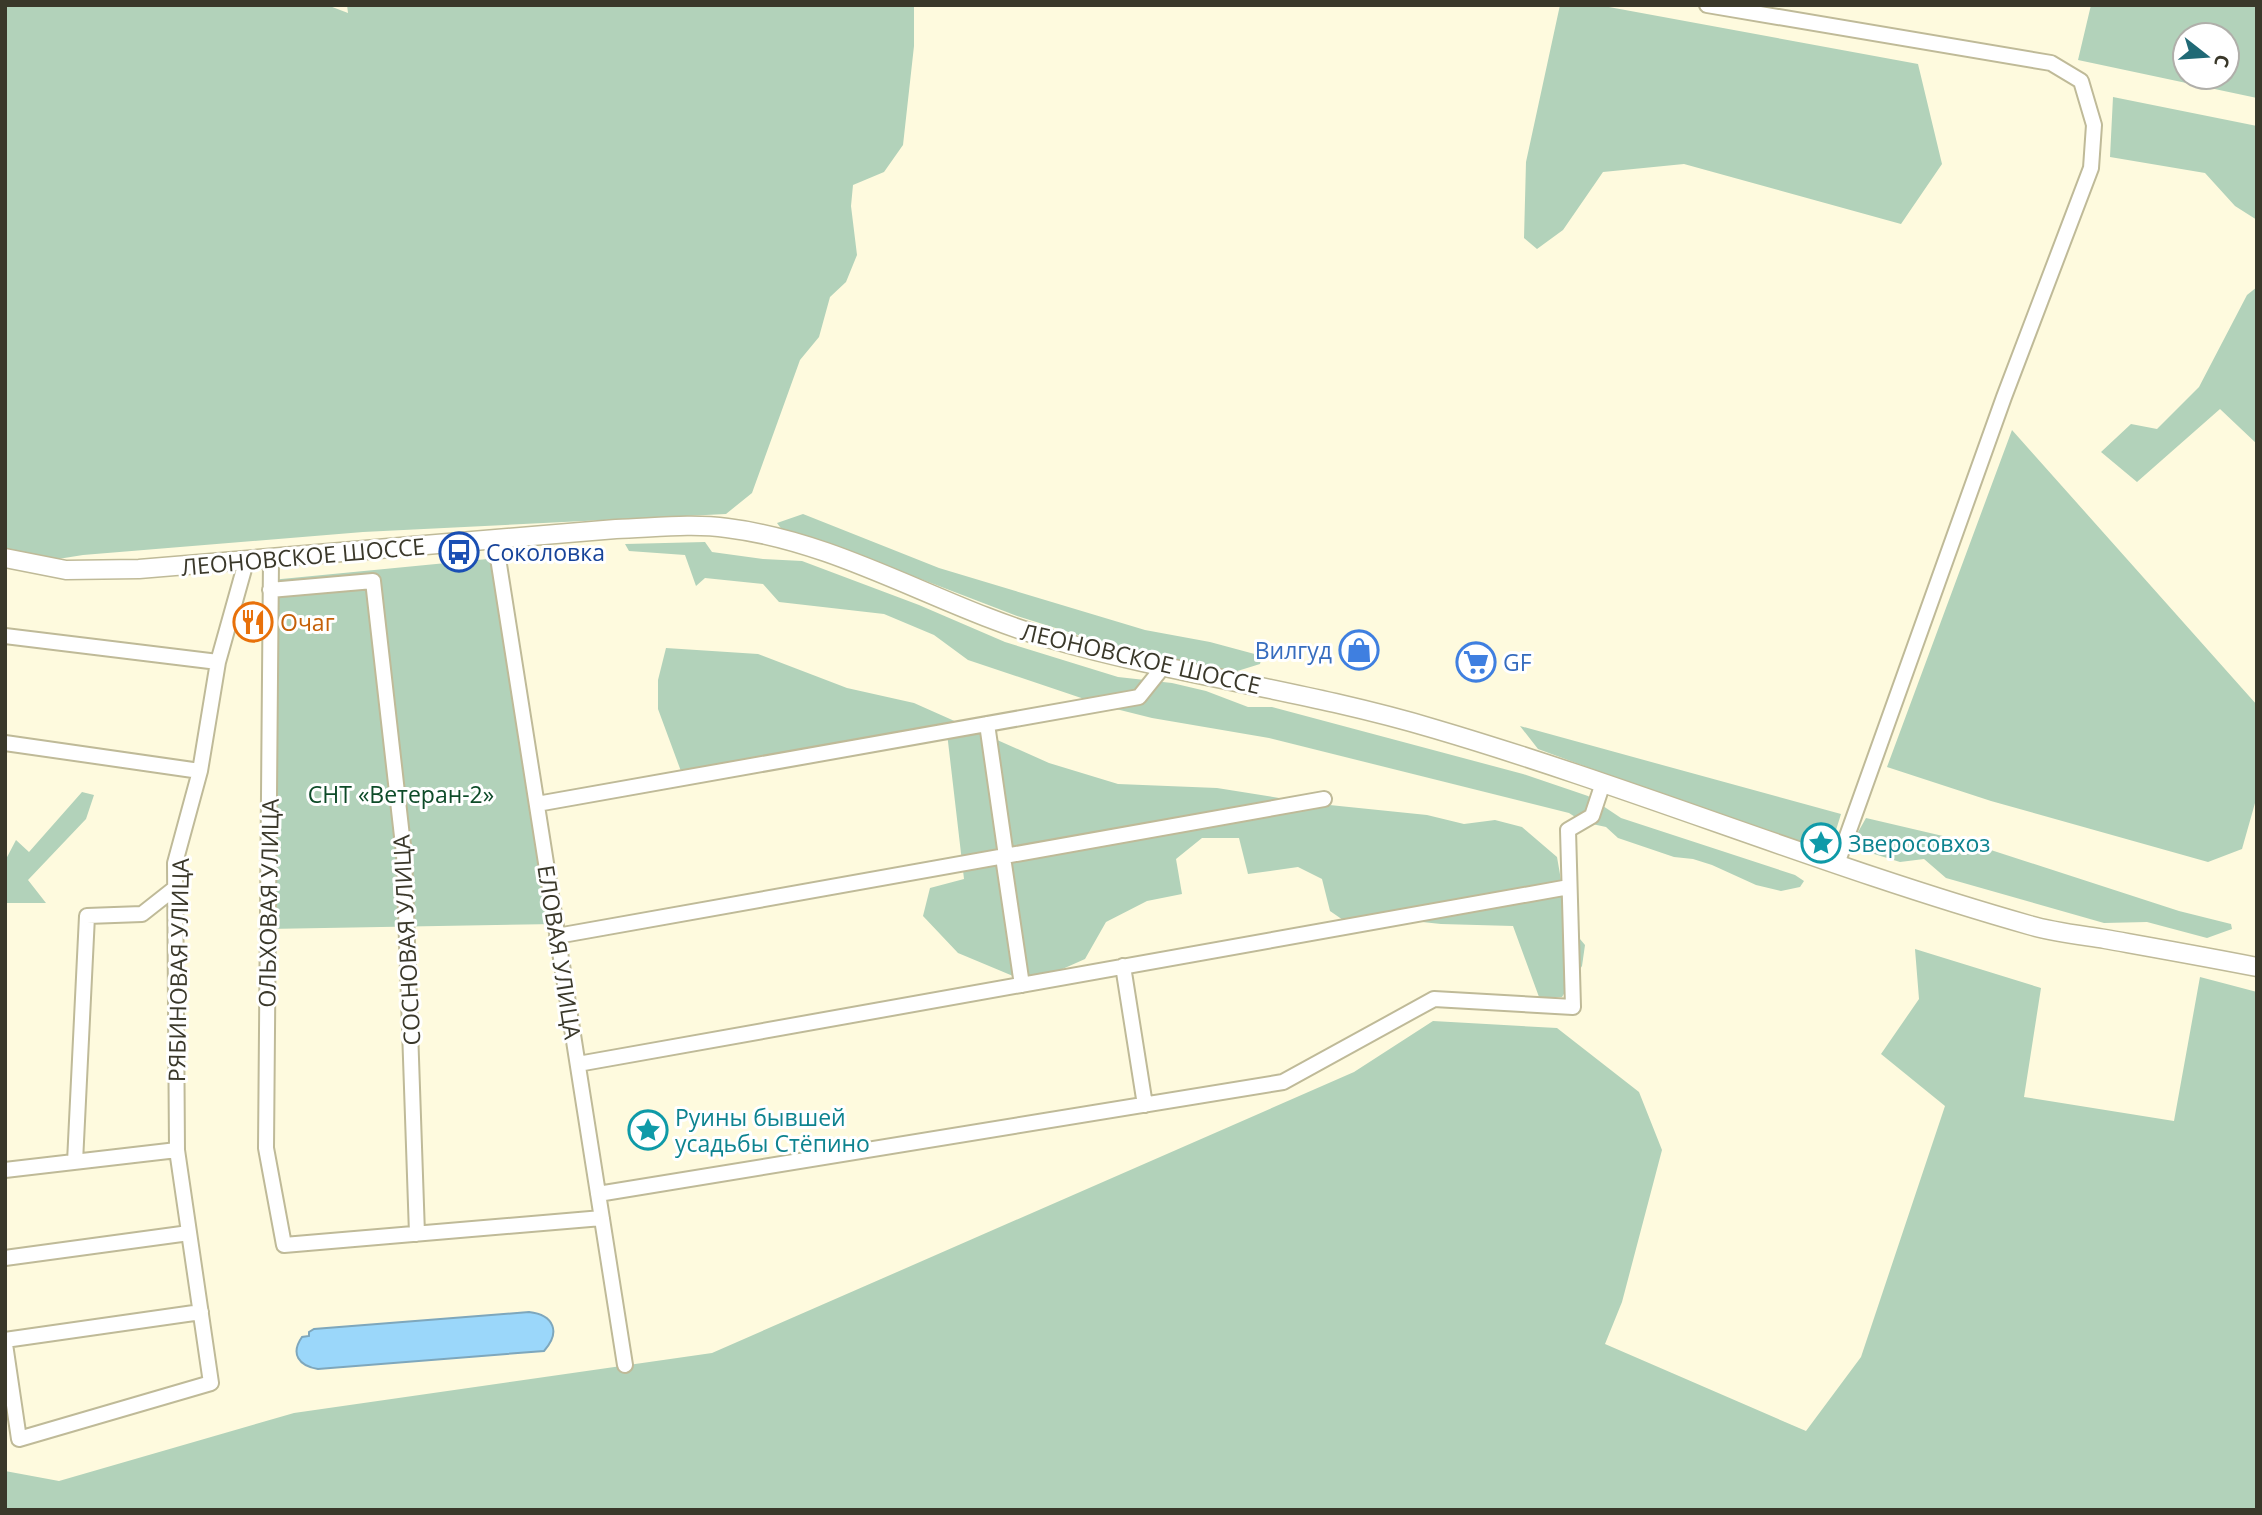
<svg xmlns="http://www.w3.org/2000/svg" width="2262" height="1515" viewBox="0 0 2262 1515" font-family="'Open Sans',sans-serif">
<style>
.green{fill:#b2d2ba;fill-rule:evenodd}
.water{fill:#9bd7fa;stroke:#7ea7bc;stroke-width:2}
.lines{fill:none;stroke-linecap:round;stroke-linejoin:round}
.minor-casing{stroke:#bfba98;stroke-width:18}
.major-casing{stroke:#bfba98;stroke-width:21}
.minor{stroke:#fff;stroke-width:14}
.major{stroke:#fff;stroke-width:18}
.labels{text-anchor:middle;dominant-baseline:central;stroke-width:6;stroke-linejoin:round;paint-order:stroke}
.transit-label{font-size:23px;fill:#164399;stroke:#fff;text-anchor:start}
.street-label{font-size:23px;fill:#3a382a;stroke:#fff}
.food-label{font-size:23px;fill:#c56008;stroke:#fff;text-anchor:start}
.shop-label{font-size:23px;fill:#366cbe;stroke:#fff;text-anchor:end}
.park-label{font-size:23px;fill:#0d4b28;stroke:#fff}
.culture-label{font-size:23px;fill:#0d838f;stroke:#fff;text-anchor:start}
</style>
<rect width="100%" height="100%" fill="#fefade"/>
<path class="green" d="M5,5H327L348,13L347,5H914V46L903,145L884,172L853,185L851,206L857,255L846,282L830,297L819,337L800,360L752,493L726,514L363,532L83,555L58,559L5,552Z
M1560,5H1598L1918,64L1942,164L1901,224L1684,164L1603,172L1563,230L1537,249L1524,238L1526,162Z
M2091,5H2257V98L2078,60ZM2185,35H2227V77H2185Z
M2113,97L2257,126V220L2235,206L2205,173L2110,157Z
M2257,287V444L2220,409L2137,482L2101,452L2131,424L2157,429L2199,387L2247,295Z
M2012,430L2257,705V796L2242,849L2208,862L1991,801L1887,767Z
M803,514L939,568L1145,630L1210,642L1262,656L1260,664L1231,673L1110,645L1017,616L905,573L786,535L777,523Z
M705,542L712,552L763,559L802,561L919,605L1005,642L1118,677L1172,683L1206,691L1248,707H1272L1523,774L1588,796L1621,818L1795,875L1804,881L1800,887L1781,891L1756,885L1712,865L1693,859L1674,857L1618,838L1606,827L1583,822L1569,813L1269,738L1152,718L1108,707L968,660L934,635L884,614L779,602L763,584L705,578L696,586L685,555L629,551L625,544Z
M498,558L556,924L267,929L271,580Z
M666,648L758,654L847,688L914,703L1049,763L1118,784L1217,788L1310,803L1427,815L1464,824L1495,820L1522,827L1557,857L1569,926L1585,945L1582,966L1562,997H1539L1513,926L1441,924L1394,919L1359,931L1330,911L1322,879L1298,867L1248,874L1239,838H1202L1176,859L1182,894L1147,901L1106,922L1085,959L1049,975L1013,976L958,953L923,916L930,888L964,879L947,733L682,774L658,709V680Z
M1520,726L1841,814L1828,856L1538,749Z
M82,792L94,795L86,819L28,880L46,903H5V861L16,840L29,852Z
M1866,818L1960,840L2179,911L2231,924L2232,929L2207,938L2147,922L2104,923L1946,878L1924,859L1900,862L1858,849L1853,841Z
M1915,949L2041,988L2024,1097L2174,1121L2200,977L2257,992V1510H5V1471L59,1481L294,1413L712,1353L1354,1072L1433,1021L1557,1028L1639,1092L1662,1150L1622,1302L1605,1344L1806,1431L1861,1357L1945,1106L1881,1054L1919,999Z"/>
<path class="water" d="M529,1312C554,1315 561,1332 544,1351L318,1369C299,1366 290,1354 302,1337L309,1336V1332L314,1329Z"/>
<g class="lines">
<g class="minor-casing">
<path id="minor" d="M1707,5L2051,63L2081,81L2094,125L2091,168L2004,397L1837,864
M495,539L625,1365
M271,560L266,1148L284,1245L602,1218
M270,590L373,581L404,854L417,1234
M5,636L218,662
M987,724L1006,856
M5,743L200,771
M537,804L1139,697L1163,667
M1003,857L1022,985
M557,936L1324,799
M1123,966L1145,1105
M578,1064L1569,887
M75,1162L87,916L142,914L175,888
M5,1170L177,1150
M598,1194L1283,1082L1434,999L1573,1007L1568,830L1592,816L1603,783
M5,1258L189,1233
M5,1340L201,1312
M5,1344L19,1439L211,1383L177,1150L175,863L200,771L218,662L246,562"/>
</g>
<g class="major-casing">
<path id="major" d="M5,558L66,570L139,569L616,529C652,528 691,523 727,528C841,542 941,608 1051,639C1177,675 1308,691 1435,729C1635,788 1828,868 2029,925C2053,932 2080,935 2105,939C2155,948 2206,957 2257,967"/>
</g>
<use href="#minor" class="minor"/>
<use href="#major" class="major"/>
</g>
<defs>
<g id="bus-ring" transform="scale(2.0125)"><circle r="9.5" fill="#fff" stroke="#1a4fb4" stroke-width="1.5"/><path d="M-5-6H5V4H4V6H2V4H-2V6H-4V4H-5ZM-3.5-4V0h7V-4ZM-3.5 1.2v1.5H-2V1.2ZM2 1.2v1.5H3.5V1.2Z" fill="#1a4fb4"/></g>
<g id="restaurant-ring" transform="scale(2.0125)"><circle r="9.5" fill="#fff" stroke="#e8710a" stroke-width="1.5"/><path d="M-5-6h1v4h1v-4h1v4h1v-4h1v5L-1.5 .5V6h-2V.5L-5-1ZM5-6V6H3V1.5H1.5Q1.5-4 5-6Z" fill="#e8710a"/></g>
<g id="shop-ring" transform="scale(2.0125)"><circle r="9.5" fill="#fff" stroke="#3f7fe0" stroke-width="1.5"/><path d="M-5-2.5h2.3a2.7 3.5 0 0 1 5.4 0H5L5.5 6h-11ZM-1.5-2.5h3a1.5 2.3 0 0 0-3 0Z" fill="#3f7fe0"/></g>
<g id="supermarket-ring" transform="scale(2.0125)"><circle r="9.5" fill="#fff" stroke="#3f7fe0" stroke-width="1.5"/><path d="M-6-5.5h2.5l.6 2H6L4.5 2H-2.5L-4.4-4H-6ZM-1.5 3.2a1.3 1.3 0 1 0 .1 0ZM3 3.2a1.3 1.3 0 1 0 .1 0Z" fill="#3f7fe0"/></g>
<g id="sight-ring" transform="scale(2.0125)"><circle r="9.5" fill="#fff" stroke="#0f9aa8" stroke-width="1.5"/><path d="M0-6L1.8-2.2L6-1.7L2.9 1.2L3.7 5.4L0 3.3L-3.7 5.4L-2.9 1.2L-6-1.7L-1.8-2.2Z" fill="#0f9aa8"/></g>
</defs>
<g fill-rule="evenodd">
<use href="#bus-ring" x="459" y="552"/>
<use href="#restaurant-ring" x="253" y="622"/>
<use href="#shop-ring" x="1359" y="650"/>
<use href="#supermarket-ring" x="1476" y="662"/>
<use href="#sight-ring" x="1821" y="843"/>
<use href="#sight-ring" x="648" y="1130"/>
</g>
<g class="labels">
<g class="transit-label">
<text x="486" y="552">Соколовка</text>
</g>
<g class="street-label">
<text transform="translate(303 556) rotate(-5)">ЛЕОНОВСКОЕ ШОССЕ</text>
<text transform="translate(1141 658) rotate(13)">ЛЕОНОВСКОЕ ШОССЕ</text>
<text transform="translate(268 903) rotate(-89)">ОЛЬХОВАЯ УЛИЦА</text>
<text transform="translate(406 940) rotate(-93)">СОСНОВАЯ УЛИЦА</text>
<text transform="translate(560 952) rotate(81)">ЕЛОВАЯ УЛИЦА</text>
<text transform="translate(178 970) rotate(-89)">РЯБИНОВАЯ УЛИЦА</text>
</g>
<g class="food-label">
<text x="280" y="622">Очаг</text>
</g>
<g class="shop-label">
<text x="1332" y="650">Вилгуд</text>
<text x="1503" y="662" text-anchor="start">GF</text>
</g>
<g class="park-label">
<text x="401" y="794">СНТ «Ветеран-2»</text>
</g>
<g class="culture-label">
<text x="1848" y="843">Зверосовхоз</text>
<text x="675" y="1117">Руины бывшей<tspan x="675" dy="26">усадьбы Стёпино</tspan></text>
</g>
</g>
<rect width="2262" height="1515" fill="none" stroke="#3a382a" stroke-width="14"/>
<g transform="translate(2206 56) rotate(107)"><circle r="33" fill="#ffffff" stroke="#b0afaa" stroke-width="2"/>
<path d="M0-5L12 26L0 18L-12 26Z" fill="#206975"/>
<text y="-10" font-size="19" font-weight="bold" text-anchor="middle" fill="#3a382a">С</text>
</g>
</svg>
